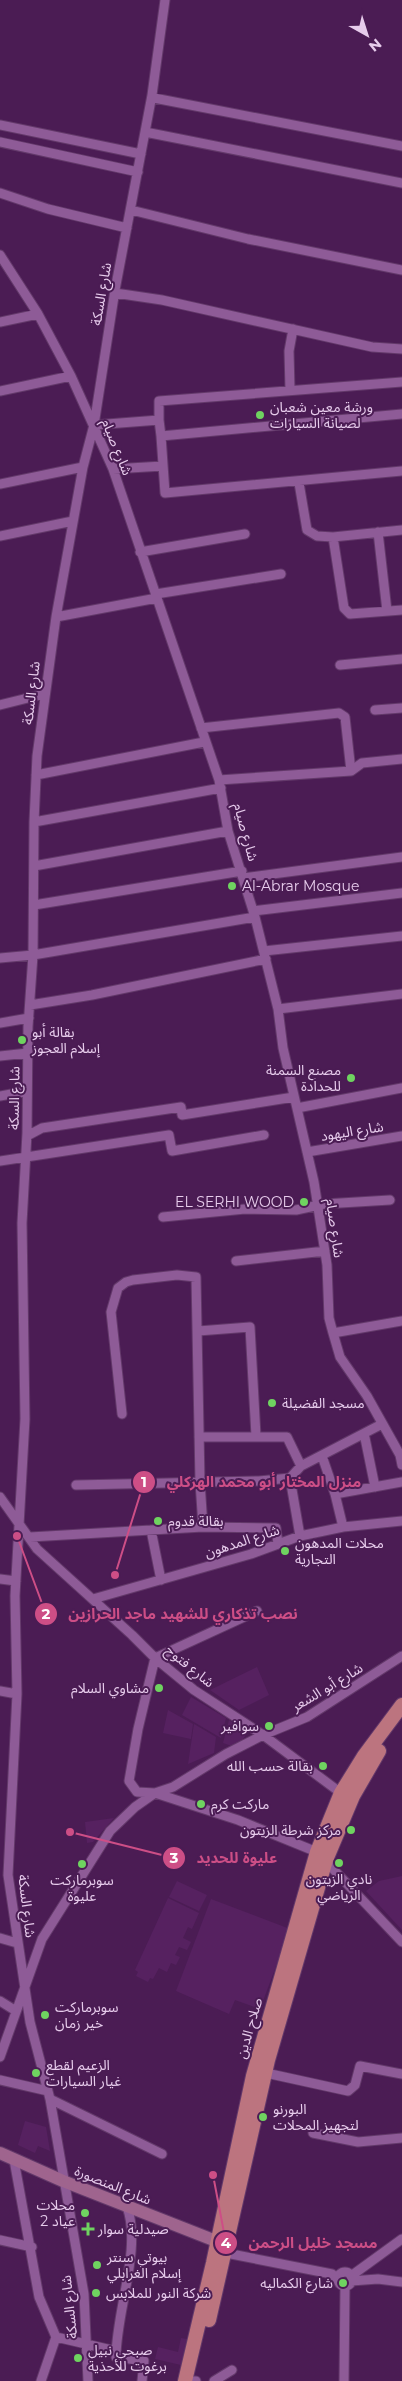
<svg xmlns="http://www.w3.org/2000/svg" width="402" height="2381" viewBox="0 0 402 2381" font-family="Montserrat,'Noto Sans Arabic',sans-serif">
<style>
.built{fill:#562160}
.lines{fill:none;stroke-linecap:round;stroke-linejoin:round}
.minor-casing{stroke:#63396a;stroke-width:11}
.secondary-casing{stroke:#63396a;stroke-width:14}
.trunk-casing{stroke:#63396a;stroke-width:16}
.minor{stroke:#8e5b97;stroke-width:9}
.secondary{stroke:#9f648e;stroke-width:12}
.trunk{stroke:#bc747f;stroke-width:14}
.poi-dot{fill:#6fd360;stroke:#4b1c54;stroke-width:2}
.labels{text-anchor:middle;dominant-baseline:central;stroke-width:4;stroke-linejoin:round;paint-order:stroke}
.street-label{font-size:14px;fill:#e7ccec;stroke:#4b1c54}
.poi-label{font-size:14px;fill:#e7ccec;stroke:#4b1c54;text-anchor:start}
.leader{fill:none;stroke:#cd4e86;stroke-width:2}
.callout-dot{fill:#cd4e86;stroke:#4b1c54;stroke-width:2}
.mark-label{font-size:15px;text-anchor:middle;font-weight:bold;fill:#fff}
.callout-label{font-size:15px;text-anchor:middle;font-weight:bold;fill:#cd4e86;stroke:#4b1c54;stroke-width:4;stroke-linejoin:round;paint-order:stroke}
</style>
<rect width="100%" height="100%" fill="#4b1c54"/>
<path class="built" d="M257,1667L269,1695L239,1710L210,1690Z
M191,1697L226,1718L221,1738L182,1715Z
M168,1710L193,1724L191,1739L163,1733Z
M229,1720L248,1732L241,1742L232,1746L223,1743Z
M194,1724L216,1737L214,1753L188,1764Z
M114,1818L93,1842L87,1843L85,1822Z
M402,1876V1930L366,1891L379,1881Z
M177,1881L207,1895L199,1911L169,1897Z
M168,1898L199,1913L192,1929L188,1927L183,1938L191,1942L187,1950L179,1947L175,1955L180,1957L176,1965L171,1963L167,1972L159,1968L153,1979L150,1978L148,1982L136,1976L138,1972L135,1970Z
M211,1899L290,1929L260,2009L235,2000L229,2014L176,1991Z
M25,2121L46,2127L50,2151L38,2146L35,2153L18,2145Z
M181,2338L187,2339L181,2365L155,2359L158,2347L178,2352Z"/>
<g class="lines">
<g class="minor-casing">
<path id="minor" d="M152,95L154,98L402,146
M0,125L141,154
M145,132L402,183
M0,142L138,172
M0,193L48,209L127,228
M131,210L248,239L402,270
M0,255L38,314L71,376L113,469L219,780L228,831L255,917L278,1009L283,1048L314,1182L327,1265L329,1318L333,1333L340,1357L367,1396L400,1455L402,1465
M115,293L162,300L372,347L402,349
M0,322L38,314
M290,390L289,351L293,329
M0,391L71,376
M159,420V401L402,382
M94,425L159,420L161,436L402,414
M161,436L165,493L402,471
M113,469L163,466
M299,483L307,530L317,536L333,537L344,608L350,614L402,610
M0,484L83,467
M378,532L387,611
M0,536L73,521
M333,537L402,530
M140,552L245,534
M156,594L281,574
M56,617L157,598
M340,665L402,659
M0,705L44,694
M375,710L402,708
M201,728L339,713L345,717L351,771
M36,775L204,742
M219,780L351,771L362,763L402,759
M34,822L221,788
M34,866L228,831
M243,878L402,857
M34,905L242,871
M253,911L402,893
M264,951L402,936
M0,958L33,955L255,917
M30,1005L92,995L266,959
M278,1009L402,994
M0,1023L29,1018
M0,1056L28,1053
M0,1096L27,1091
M297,1108L402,1088
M27,1136L42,1128L181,1107L182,1115L294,1097
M307,1152L402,1136
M0,1161L169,1135L172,1151L264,1135
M163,1217L245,1209L296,1210L324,1204L390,1200
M236,1261L325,1251
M198,1331L250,1327L256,1436
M333,1333L402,1321
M122,1414L111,1312L118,1288L126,1282L133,1280L177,1275L196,1277L200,1482L203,1527
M199,1437H287L301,1466
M365,1438L375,1487
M322,1456L335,1494L343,1527
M290,1478L300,1536
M76,1485L259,1481L290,1478L301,1466L382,1424
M335,1494L402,1482
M0,1497L37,1549L132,1635L155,1658L194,1690L263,1735L341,1793
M151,1530L161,1580
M30,1537L203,1527L276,1528L278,1544
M0,1579L16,1581
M93,1599L251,1554L300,1536L343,1527L402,1521
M257,1611L155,1658L138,1729L129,1781L137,1792L155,1793L238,1820L317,1852L402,1942
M0,1691L17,1694
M0,1938L17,1943
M0,2001L16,2011
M0,2057L42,1939L110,1831L135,1807L155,1793L173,1787L226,1754L263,1735L307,1717L402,1656
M266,2073L348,2091L355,2085L360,2066L402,2074
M0,2080L48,2091
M50,2099L162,2154
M313,2133L358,2142L402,2138
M14,2160L39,2297L56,2337L41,2381
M127,2207C142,2248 116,2312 116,2357L144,2361L142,2381
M0,2240L32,2247
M226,2253L332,2274L338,2280
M338 2279a7 7 0 1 1 14 0a7 7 0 1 1-14 0Z
M351,2276L402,2239
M351,2281L378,2279L402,2282
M56,2337L116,2351
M88,2381L84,2294L50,2099L30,2022L8,1875L17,1694L15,1596L25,1419L22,1223L27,1133L28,1027L33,955L34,822L37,756L56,617L83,467L94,425L115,290L152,95L165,0
M194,2381H196
M214,2381L232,2370
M344,2381L345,2286"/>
</g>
<g class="secondary-casing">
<path id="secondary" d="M0,2153L63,2181L216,2241"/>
</g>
<g class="trunk-casing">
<path id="trunk" d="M209,2320L268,2060L326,1860L353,1796L379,1751
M185,2381L213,2263L253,2076L317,1852L341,1793L364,1756L402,1705"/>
</g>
<use href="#minor" class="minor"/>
<use href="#secondary" class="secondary"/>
<use href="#trunk" class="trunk"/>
</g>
<g class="poi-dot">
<circle cx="260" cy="415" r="5"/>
<circle cx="232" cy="886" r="5"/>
<circle cx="22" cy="1040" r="5"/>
<circle cx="351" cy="1078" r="5"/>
<circle cx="304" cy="1202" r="5"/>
<circle cx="272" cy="1403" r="5"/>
<circle cx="158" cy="1521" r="5"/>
<circle cx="285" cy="1551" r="5"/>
<circle cx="159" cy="1688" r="5"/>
<circle cx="269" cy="1726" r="5"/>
<circle cx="323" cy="1766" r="5"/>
<circle cx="201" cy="1804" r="5"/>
<circle cx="351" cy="1830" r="5"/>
<circle cx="339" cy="1863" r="5"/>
<circle cx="82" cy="1864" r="5"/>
<circle cx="45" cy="2015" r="5"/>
<circle cx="36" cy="2073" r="5"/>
<circle cx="263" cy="2117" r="5"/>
<circle cx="85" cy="2213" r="5"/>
<path d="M85.5 2221.5h5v5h5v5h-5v5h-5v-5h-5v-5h5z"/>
<circle cx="97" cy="2265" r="5"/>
<circle cx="343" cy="2283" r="5"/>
<circle cx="96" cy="2293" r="5"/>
<circle cx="78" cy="2358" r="5"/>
</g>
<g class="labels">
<g class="street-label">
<text transform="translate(101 294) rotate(-80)">شارع السكة</text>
<text transform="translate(117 447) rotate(68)">شارع صيام</text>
<text transform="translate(31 693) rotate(-83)">شارع السكة</text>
<text transform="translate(246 832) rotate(75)">شارع صيام</text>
<text transform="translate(14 1098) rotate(-89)">شارع السكة</text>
<text transform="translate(352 1131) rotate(-9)">شارع اليهود</text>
<text transform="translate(335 1228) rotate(82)">شارع صيام</text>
<text transform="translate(242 1541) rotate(-18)">شارع المدهون</text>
<text transform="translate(190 1666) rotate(39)">شارع فتوح</text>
<text transform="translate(327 1687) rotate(-31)">شارع أبو الشعر</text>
<text transform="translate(27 1906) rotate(83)">شارع السكة</text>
<text transform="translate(249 2028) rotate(-74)">صلاح الدين</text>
<text transform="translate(113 2185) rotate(22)">شارع المنصورة</text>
<text transform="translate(69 2307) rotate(-96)">شارع السكة</text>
</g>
<g class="poi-label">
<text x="270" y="407">ورشة معين شعبان<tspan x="270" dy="16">لصيانة السيارات</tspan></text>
<text x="242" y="886">Al-Abrar Mosque</text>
<text x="32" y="1032">بقالة أبو<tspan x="32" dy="16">إسلام العجوز</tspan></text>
<text x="341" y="1070" text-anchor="end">مصنع السمنة<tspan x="341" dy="16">للحدادة</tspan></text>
<text x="294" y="1202" text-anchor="end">EL SERHI WOOD</text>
<text x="282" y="1403">مسجد الفضيلة</text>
<text x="168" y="1521">بقالة قدوم</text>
<text x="295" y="1543">محلات المدهون<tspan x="295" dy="16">التجارية</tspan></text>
<text x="149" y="1688" text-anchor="end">مشاوي السلام</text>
<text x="259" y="1726" text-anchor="end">سوافير</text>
<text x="313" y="1766" text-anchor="end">بقالة حسب الله</text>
<text x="211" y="1804">ماركت كرم</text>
<text x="341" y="1830" text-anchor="end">مركز شرطة الزيتون</text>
<text x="339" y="1879" text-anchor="middle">نادي الزيتون<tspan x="339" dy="16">الرياضي</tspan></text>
<text x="82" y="1880" text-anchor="middle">سوبرماركت<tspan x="82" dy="16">عليوة</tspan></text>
<text x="55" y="2007">سوبرماركت<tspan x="55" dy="16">خير زمان</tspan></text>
<text x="46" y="2065">الزعيم لقطع<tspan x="46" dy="16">غيار السيارات</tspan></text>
<text x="273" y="2109">البورنو<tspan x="273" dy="16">لتجهيز المحلات</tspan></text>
<text x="75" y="2205" text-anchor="end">محلات<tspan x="75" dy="16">عياد 2</tspan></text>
<text x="98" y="2229">صيدلية سوار</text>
<text x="107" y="2257">بيوتي سنتر<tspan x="107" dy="16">إسلام الغرابلي</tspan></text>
<text x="333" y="2283" text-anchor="end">شارع الكماليه</text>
<text x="106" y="2293">شركة النور للملابس</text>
<text x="88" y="2350">صبحي نبيل<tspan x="88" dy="16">برغوت للأحذية</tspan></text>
</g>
</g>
<path class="leader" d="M115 1575L144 1482M17 1536L46 1614M70 1832L174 1858M213 2175L226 2243"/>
<g class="callout-dot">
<circle cx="115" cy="1575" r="5"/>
<circle cx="17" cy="1536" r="5"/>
<circle cx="70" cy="1832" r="5"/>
<circle cx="213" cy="2175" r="5"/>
<circle cx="144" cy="1482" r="12"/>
<circle cx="46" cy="1614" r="12"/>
<circle cx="174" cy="1858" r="12"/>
<circle cx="226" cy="2243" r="12"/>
</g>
<g class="mark-label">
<text x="144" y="1487">1</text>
<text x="46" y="1619">2</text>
<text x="174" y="1863">3</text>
<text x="226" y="2248">4</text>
</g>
<g class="callout-label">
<text x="264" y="1487">منزل المختار أبو محمد الهركلي</text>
<text x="183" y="1619">نصب تذكاري للشهيد ماجد الحرازين</text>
<text x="237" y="1863">عليوة للحديد</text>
<text x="313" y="2248">مسجد خليل الرحمن</text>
</g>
<g transform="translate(367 35) rotate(141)" stroke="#4b1c54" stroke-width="4" paint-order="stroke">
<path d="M0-4L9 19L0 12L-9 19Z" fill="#e7ccec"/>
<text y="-8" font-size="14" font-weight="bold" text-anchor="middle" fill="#e7ccec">N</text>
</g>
</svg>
